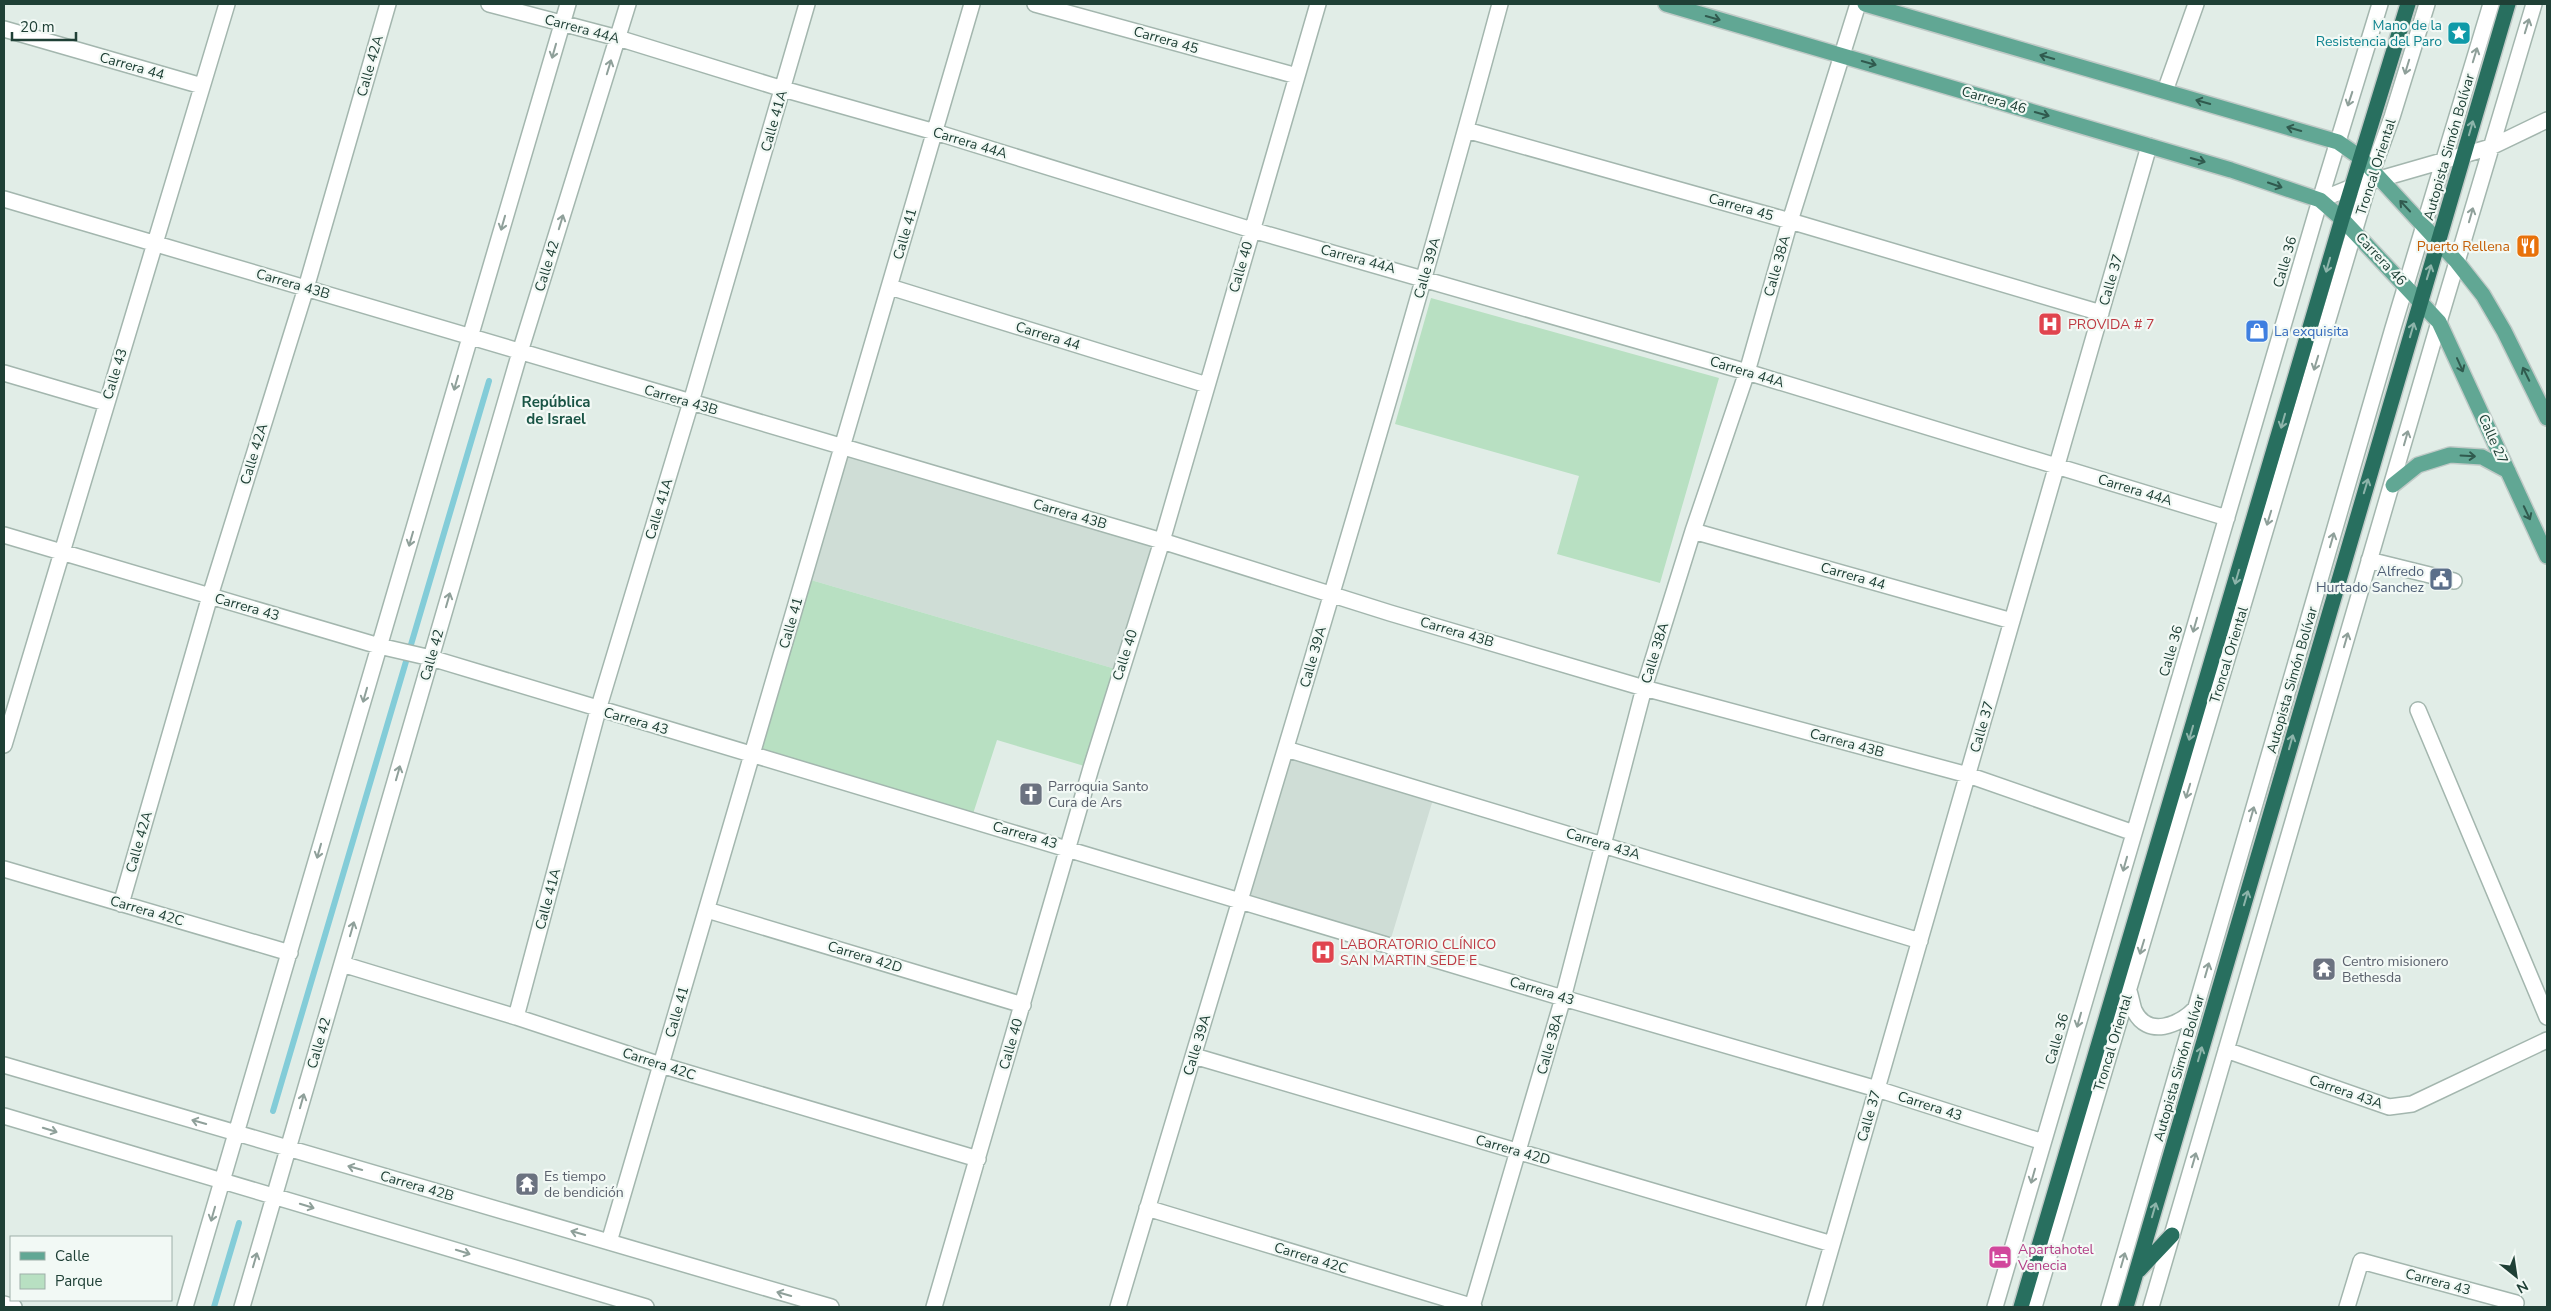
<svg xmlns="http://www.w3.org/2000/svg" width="2551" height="1311" viewBox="0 0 2551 1311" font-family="'Nunito Sans',sans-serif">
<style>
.built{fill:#cfddd6}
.green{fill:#b8e0c2}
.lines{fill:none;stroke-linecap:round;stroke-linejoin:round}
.stream{stroke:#83ccd8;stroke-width:6}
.minor-casing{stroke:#a3b6ae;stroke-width:18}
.major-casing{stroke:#c0cac7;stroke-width:18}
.highway-casing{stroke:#c0cac7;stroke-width:18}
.minor{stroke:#fff;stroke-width:15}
.major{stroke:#61a794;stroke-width:15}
.highway{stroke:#286f5f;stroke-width:15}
.oneway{stroke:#305a4e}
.oneway2{stroke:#8fa09a}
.oneway3{stroke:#8db4aa}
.labels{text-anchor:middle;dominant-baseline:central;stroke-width:4.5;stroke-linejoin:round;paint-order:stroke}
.culture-label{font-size:14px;fill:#0d838f;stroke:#f2f9f5;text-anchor:end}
.street-label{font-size:14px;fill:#1f4036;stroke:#f2f9f5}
.food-label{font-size:14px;fill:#c56008;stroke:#f2f9f5;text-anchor:end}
.health-label{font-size:14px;fill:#be3a42;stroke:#f2f9f5;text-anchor:start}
.shop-label{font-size:14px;fill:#366cbe;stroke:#f2f9f5;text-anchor:start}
.service-label{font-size:14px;fill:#4e5e75;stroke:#f2f9f5;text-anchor:end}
.worship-label{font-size:14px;fill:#5b616d;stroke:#f2f9f5;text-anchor:start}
.hotel-label{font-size:14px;fill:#b23c85;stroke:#f2f9f5;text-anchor:start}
.neighbourhood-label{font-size:15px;font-weight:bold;fill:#195445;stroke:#f2f9f5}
</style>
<rect width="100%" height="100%" fill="#e1ede7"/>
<path class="built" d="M842,447L1162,541L1119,670L804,578Z
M1286,749L1435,793L1389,945L1240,901Z"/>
<path class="green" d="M1431,298L1719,378L1660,583L1557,554L1579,476L1395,424Z
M804,578L1119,670L1091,768L997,740L971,820L753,754Z"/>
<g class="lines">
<path class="stream" d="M273,1111L489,381
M214,1307L239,1223"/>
<g class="minor-casing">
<path id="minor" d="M489,4L618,38L783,89L935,132L1252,230L1747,372L2227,518
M1035,4L1297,76
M4,29L202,86
M2165,91L2196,4
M1466,130L1790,221L2101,313
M4,199L1162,541L1390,613L1644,688L1968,775L2134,833
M2320,200L2352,187L2491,147L2547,120
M890,287L1207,385
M4,373L106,403
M1693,531L2012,621
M4,535L379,646L431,658L1563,998L1877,1089L2043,1142
M2369,560L2454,581
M2418,710L2547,1017
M4,745L227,4
M1286,749L1920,941
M4,869L290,953
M121,904L210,596L306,288L388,4
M707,910L1023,1005
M342,964L516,1017L661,1065L978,1159
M2129,991C2131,997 2132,1004 2134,1010C2147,1039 2180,1025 2196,1008
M516,1017L598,710L691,402L807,4
M2226,1050L2389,1107L2412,1104L2547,1040
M1194,1056L1832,1244
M4,1065L831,1307
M4,1116L646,1307
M1147,1208L1474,1307
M609,1242L972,4
M4,1304L14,1307
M185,1307L568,4
M242,1307L520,352L628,4
M934,1307L1091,768L1162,541L1318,4
M1118,1307C1247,873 1382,441 1500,4
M1472,1307L1563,998L1644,688L1693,531L1747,372L1790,221L1858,4
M1814,1307L2149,146
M1995,1307L2320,200L2380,4
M2034,1307L2372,172L2392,117L2427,4
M2109,1307L2393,328L2491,4
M2151,1307L2439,322L2534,4
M2347,1307L2361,1261L2516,1303L2514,1307"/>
</g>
<g class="major-casing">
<path id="major" d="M1666,4L2231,170L2320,200L2342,219L2439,322L2547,556
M1865,4L2338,142L2361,158L2457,262L2483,295L2504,331L2547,418
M2393,485L2418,465L2450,455L2482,457L2508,471"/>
</g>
<g class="highway-casing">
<path id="highway" d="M2139,1270L2172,1235
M2021,1307L2342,219L2408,4
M2126,1307L2508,4"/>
</g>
<use href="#minor" class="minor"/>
<use href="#major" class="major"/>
<use href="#highway" class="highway"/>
</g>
<defs><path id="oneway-shaft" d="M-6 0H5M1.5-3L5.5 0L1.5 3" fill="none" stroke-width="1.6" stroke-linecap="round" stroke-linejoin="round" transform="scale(1.25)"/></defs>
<g class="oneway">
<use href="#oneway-shaft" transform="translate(1713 18) rotate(16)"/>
<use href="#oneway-shaft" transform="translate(2047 57) rotate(-164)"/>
<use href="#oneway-shaft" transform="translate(1869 63) rotate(16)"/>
<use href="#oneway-shaft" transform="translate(2203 102) rotate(-164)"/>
<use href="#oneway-shaft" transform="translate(2042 114) rotate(16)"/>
<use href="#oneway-shaft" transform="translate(2294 129) rotate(-164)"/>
<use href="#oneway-shaft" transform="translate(2198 160) rotate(16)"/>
<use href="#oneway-shaft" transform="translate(2275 185) rotate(19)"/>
<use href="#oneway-shaft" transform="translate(2405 206) rotate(-133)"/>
<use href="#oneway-shaft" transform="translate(2460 365) rotate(66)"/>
<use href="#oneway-shaft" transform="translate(2526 374) rotate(-116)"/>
<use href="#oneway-shaft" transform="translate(2468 456) rotate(3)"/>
<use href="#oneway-shaft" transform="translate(2527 513) rotate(65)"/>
</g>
<g class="oneway2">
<use href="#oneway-shaft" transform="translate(2527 26) rotate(-73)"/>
<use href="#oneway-shaft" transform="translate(554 51) rotate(106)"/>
<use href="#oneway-shaft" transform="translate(2475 55) rotate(-73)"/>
<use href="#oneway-shaft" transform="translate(609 67) rotate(-73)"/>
<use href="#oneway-shaft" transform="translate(2407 67) rotate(107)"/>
<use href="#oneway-shaft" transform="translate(2350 99) rotate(108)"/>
<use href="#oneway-shaft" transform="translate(2471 215) rotate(-74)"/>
<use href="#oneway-shaft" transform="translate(561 222) rotate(-73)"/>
<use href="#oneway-shaft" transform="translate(503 223) rotate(106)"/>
<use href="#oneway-shaft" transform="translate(2316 363) rotate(107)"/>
<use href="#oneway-shaft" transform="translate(456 383) rotate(106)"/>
<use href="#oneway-shaft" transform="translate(2406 438) rotate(-74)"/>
<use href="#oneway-shaft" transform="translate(2269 518) rotate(107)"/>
<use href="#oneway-shaft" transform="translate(411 539) rotate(106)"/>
<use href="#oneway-shaft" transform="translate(2332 540) rotate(-74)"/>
<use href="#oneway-shaft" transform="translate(448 600) rotate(-74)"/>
<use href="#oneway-shaft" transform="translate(2195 625) rotate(106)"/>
<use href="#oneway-shaft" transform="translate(2346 640) rotate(-74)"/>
<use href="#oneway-shaft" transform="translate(365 695) rotate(106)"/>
<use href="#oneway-shaft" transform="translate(398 773) rotate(-74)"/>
<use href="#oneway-shaft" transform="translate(2188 791) rotate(107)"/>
<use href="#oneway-shaft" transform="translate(2252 814) rotate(-74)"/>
<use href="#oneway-shaft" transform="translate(319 851) rotate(106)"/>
<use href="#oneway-shaft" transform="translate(2125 864) rotate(106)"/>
<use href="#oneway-shaft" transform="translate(352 929) rotate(-74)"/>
<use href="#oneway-shaft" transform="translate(2142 947) rotate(107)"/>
<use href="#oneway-shaft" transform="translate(2207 970) rotate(-74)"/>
<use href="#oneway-shaft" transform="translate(2079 1020) rotate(106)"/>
<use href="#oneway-shaft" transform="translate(302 1101) rotate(-74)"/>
<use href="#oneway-shaft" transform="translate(199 1122) rotate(-164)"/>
<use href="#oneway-shaft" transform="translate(50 1130) rotate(17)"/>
<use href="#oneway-shaft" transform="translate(2194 1160) rotate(-74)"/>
<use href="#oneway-shaft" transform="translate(355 1168) rotate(-164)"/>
<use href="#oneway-shaft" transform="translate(2033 1176) rotate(106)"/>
<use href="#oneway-shaft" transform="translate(307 1206) rotate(17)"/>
<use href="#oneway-shaft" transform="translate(213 1214) rotate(106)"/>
<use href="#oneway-shaft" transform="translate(578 1233) rotate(-164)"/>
<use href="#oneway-shaft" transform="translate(463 1252) rotate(17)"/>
<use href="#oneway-shaft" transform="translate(255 1260) rotate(-74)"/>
<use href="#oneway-shaft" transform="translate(2123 1260) rotate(-74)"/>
<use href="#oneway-shaft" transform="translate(784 1294) rotate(-164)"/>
</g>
<g class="oneway3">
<use href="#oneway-shaft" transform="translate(2471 128) rotate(-74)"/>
<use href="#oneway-shaft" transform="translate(2328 265) rotate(106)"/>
<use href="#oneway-shaft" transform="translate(2429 272) rotate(-73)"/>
<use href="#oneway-shaft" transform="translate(2412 330) rotate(-74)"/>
<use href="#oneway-shaft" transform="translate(2283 421) rotate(106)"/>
<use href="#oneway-shaft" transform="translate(2366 486) rotate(-73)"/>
<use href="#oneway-shaft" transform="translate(2237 577) rotate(106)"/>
<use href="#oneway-shaft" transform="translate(2191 733) rotate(106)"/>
<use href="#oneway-shaft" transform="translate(2291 742) rotate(-74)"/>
<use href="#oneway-shaft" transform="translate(2246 898) rotate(-74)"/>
<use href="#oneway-shaft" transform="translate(2200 1054) rotate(-74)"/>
<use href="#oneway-shaft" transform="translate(2154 1210) rotate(-74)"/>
</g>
<defs>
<g id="sight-square" transform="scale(1.25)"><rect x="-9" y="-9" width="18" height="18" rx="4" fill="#0f9aa8" stroke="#f2f9f5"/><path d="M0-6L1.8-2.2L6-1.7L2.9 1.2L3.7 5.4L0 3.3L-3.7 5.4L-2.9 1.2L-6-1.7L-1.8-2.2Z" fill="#fff"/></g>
<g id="restaurant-square" transform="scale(1.25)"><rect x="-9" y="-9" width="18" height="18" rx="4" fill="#e8710a" stroke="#f2f9f5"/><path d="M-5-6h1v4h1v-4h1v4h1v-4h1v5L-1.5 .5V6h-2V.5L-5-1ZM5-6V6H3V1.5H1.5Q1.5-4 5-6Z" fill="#fff"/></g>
<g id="hospital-square" transform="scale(1.25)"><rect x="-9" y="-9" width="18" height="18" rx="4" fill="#e0444e" stroke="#f2f9f5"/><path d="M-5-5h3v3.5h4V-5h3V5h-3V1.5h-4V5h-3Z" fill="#fff"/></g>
<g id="shop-square" transform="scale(1.25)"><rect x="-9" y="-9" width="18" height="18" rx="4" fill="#3f7fe0" stroke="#f2f9f5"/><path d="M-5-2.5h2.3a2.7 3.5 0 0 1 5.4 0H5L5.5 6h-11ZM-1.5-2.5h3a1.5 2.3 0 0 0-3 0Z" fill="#fff"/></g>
<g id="civic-square" transform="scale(1.25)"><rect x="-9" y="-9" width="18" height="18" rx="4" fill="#5c6f8a" stroke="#f2f9f5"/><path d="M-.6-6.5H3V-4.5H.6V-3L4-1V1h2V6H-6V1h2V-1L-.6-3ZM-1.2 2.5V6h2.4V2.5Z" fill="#fff"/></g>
<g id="church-square" transform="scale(1.25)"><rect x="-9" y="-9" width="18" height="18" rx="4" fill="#6b7280" stroke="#f2f9f5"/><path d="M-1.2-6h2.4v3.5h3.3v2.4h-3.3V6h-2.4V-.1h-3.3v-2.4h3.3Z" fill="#fff"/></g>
<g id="temple-square" transform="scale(1.25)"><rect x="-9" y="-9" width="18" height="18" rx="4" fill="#6b7280" stroke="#f2f9f5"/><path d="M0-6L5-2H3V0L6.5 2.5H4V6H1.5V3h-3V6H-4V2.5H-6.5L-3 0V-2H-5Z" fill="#fff"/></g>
<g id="hotel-square" transform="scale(1.25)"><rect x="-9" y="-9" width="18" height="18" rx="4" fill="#d1479c" stroke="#f2f9f5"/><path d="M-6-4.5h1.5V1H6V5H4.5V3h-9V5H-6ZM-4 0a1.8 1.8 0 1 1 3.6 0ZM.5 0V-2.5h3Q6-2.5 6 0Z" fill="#fff"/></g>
</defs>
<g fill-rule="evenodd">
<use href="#sight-square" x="2459" y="33"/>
<use href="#restaurant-square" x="2528" y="246"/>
<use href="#hospital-square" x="2050" y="324"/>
<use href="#shop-square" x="2257" y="331"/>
<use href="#civic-square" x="2441" y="579"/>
<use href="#church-square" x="1031" y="794"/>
<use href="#hospital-square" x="1323" y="952"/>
<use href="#temple-square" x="2324" y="969"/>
<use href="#temple-square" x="527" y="1184"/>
<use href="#hotel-square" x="2000" y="1257"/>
</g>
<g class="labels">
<g class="culture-label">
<text x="2442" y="25">Mano de la<tspan x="2442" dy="16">Resistencia del Paro</tspan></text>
</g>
<g class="street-label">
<text transform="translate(582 29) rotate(15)">Carrera 44A</text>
<text transform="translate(1166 40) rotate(16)">Carrera 45</text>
<text transform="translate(132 66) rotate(16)">Carrera 44</text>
<text transform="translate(370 66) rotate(-74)">Calle 42A</text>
<text transform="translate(1994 100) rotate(16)">Carrera 46</text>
<text transform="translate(774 121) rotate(-74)">Calle 41A</text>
<text transform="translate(970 143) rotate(17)">Carrera 44A</text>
<text transform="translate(2449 147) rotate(-74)">Autopista Simón Bolívar</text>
<text transform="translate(2376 167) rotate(-72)">Troncal Oriental</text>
<text transform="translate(1741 207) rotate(16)">Carrera 45</text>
<text transform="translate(905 234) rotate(-74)">Calle 41</text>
<text transform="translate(1358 259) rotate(15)">Carrera 44A</text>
<text transform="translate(2381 259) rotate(47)">Carrera 46</text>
<text transform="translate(2285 262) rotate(-74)">Calle 36</text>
<text transform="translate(547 266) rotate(-73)">Calle 42</text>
<text transform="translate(1777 266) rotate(-74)">Calle 38A</text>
<text transform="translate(1241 267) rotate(-74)">Calle 40</text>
<text transform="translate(1427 268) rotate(-74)">Calle 39A</text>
<text transform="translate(2111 280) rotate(-74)">Calle 37</text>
<text transform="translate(293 284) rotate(16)">Carrera 43B</text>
<text transform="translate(1048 336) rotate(17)">Carrera 44</text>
<text transform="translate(1747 372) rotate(17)">Carrera 44A</text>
<text transform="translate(115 374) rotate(-73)">Calle 43</text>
<text transform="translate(681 400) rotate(16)">Carrera 43B</text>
<text transform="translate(2493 439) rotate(66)">Calle 27</text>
<text transform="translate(254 454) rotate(-73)">Calle 42A</text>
<text transform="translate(2135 490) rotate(17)">Carrera 44A</text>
<text transform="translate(659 509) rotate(-73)">Calle 41A</text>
<text transform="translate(1070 514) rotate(16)">Carrera 43B</text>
<text transform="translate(1853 576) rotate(16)">Carrera 44</text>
<text transform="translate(247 607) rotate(16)">Carrera 43</text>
<text transform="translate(791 623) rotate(-74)">Calle 41</text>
<text transform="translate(1457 632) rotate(16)">Carrera 43B</text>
<text transform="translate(2171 651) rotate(-74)">Calle 36</text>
<text transform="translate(1655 653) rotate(-73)">Calle 38A</text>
<text transform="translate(432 655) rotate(-74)">Calle 42</text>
<text transform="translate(1125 655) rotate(-72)">Calle 40</text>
<text transform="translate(2229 655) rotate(-73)">Troncal Oriental</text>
<text transform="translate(1313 657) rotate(-74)">Calle 39A</text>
<text transform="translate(2292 680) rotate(-74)">Autopista Simón Bolívar</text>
<text transform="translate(636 721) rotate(16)">Carrera 43</text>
<text transform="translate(1982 727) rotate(-74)">Calle 37</text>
<text transform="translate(1847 743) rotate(15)">Carrera 43B</text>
<text transform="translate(1025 835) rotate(16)">Carrera 43</text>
<text transform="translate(139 842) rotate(-74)">Calle 42A</text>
<text transform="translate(1603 844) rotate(17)">Carrera 43A</text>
<text transform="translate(548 899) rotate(-75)">Calle 41A</text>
<text transform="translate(147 911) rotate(16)">Carrera 42C</text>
<text transform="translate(865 957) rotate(17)">Carrera 42D</text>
<text transform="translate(1542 991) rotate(17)">Carrera 43</text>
<text transform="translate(677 1012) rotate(-74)">Calle 41</text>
<text transform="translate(2057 1039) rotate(-74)">Calle 36</text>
<text transform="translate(319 1043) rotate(-74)">Calle 42</text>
<text transform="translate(2113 1043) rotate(-73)">Troncal Oriental</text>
<text transform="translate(1011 1044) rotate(-74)">Calle 40</text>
<text transform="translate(1550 1044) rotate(-74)">Calle 38A</text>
<text transform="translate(1197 1045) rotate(-73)">Calle 39A</text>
<text transform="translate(659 1064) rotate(18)">Carrera 42C</text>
<text transform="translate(2179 1068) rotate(-74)">Autopista Simón Bolívar</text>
<text transform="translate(2346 1092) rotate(19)">Carrera 43A</text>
<text transform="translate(1930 1106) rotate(18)">Carrera 43</text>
<text transform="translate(1869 1116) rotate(-74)">Calle 37</text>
<text transform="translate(1513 1150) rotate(16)">Carrera 42D</text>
<text transform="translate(417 1186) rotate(16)">Carrera 42B</text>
<text transform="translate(1311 1258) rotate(17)">Carrera 42C</text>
<text transform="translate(2438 1282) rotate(15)">Carrera 43</text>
</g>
<g class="food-label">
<text x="2510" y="246">Puerto Rellena</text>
</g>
<g class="health-label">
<text x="2068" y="324">PROVIDA # 7</text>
<text x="1340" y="944">LABORATORIO CLÍNICO<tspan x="1340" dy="16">SAN MARTIN SEDE E</tspan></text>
</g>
<g class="shop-label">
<text x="2274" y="331">La exquisita</text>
</g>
<g class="service-label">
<text x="2424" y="571">Alfredo<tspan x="2424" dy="16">Hurtado Sanchez</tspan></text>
</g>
<g class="worship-label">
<text x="1048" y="786">Parroquia Santo<tspan x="1048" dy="16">Cura de Ars</tspan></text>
<text x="2342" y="961">Centro misionero<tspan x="2342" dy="16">Bethesda</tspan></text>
<text x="544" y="1176">Es tiempo<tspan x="544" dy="16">de bendición</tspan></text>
</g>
<g class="hotel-label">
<text x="2018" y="1249">Apartahotel<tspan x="2018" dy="16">Venecia</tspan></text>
</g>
<g class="neighbourhood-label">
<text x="556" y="402">República<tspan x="556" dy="17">de Israel</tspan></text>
</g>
</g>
<rect width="2551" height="1311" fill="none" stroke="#1f4036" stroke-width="10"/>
<rect x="10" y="1236" width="162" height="65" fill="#f2f9f5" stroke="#9eafa9"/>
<rect x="20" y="1252" width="25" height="8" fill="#61a794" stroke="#9eafa9"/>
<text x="55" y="1261" font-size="15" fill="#1f4036">Calle</text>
<rect x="20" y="1274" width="25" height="15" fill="#b8e0c2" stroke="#9eafa9"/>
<text x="55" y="1286" font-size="15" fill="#1f4036">Parque</text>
<g transform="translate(2516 1276) rotate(150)" stroke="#f2f9f5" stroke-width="4" paint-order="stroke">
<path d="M0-4L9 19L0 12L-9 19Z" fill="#1f4036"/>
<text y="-8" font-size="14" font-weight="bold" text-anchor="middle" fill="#1f4036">N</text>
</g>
<path d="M12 32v8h64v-8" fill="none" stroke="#1f4036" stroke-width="2.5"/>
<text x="20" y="32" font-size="15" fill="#1f4036" stroke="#f2f9f5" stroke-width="4" paint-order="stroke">20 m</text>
</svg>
